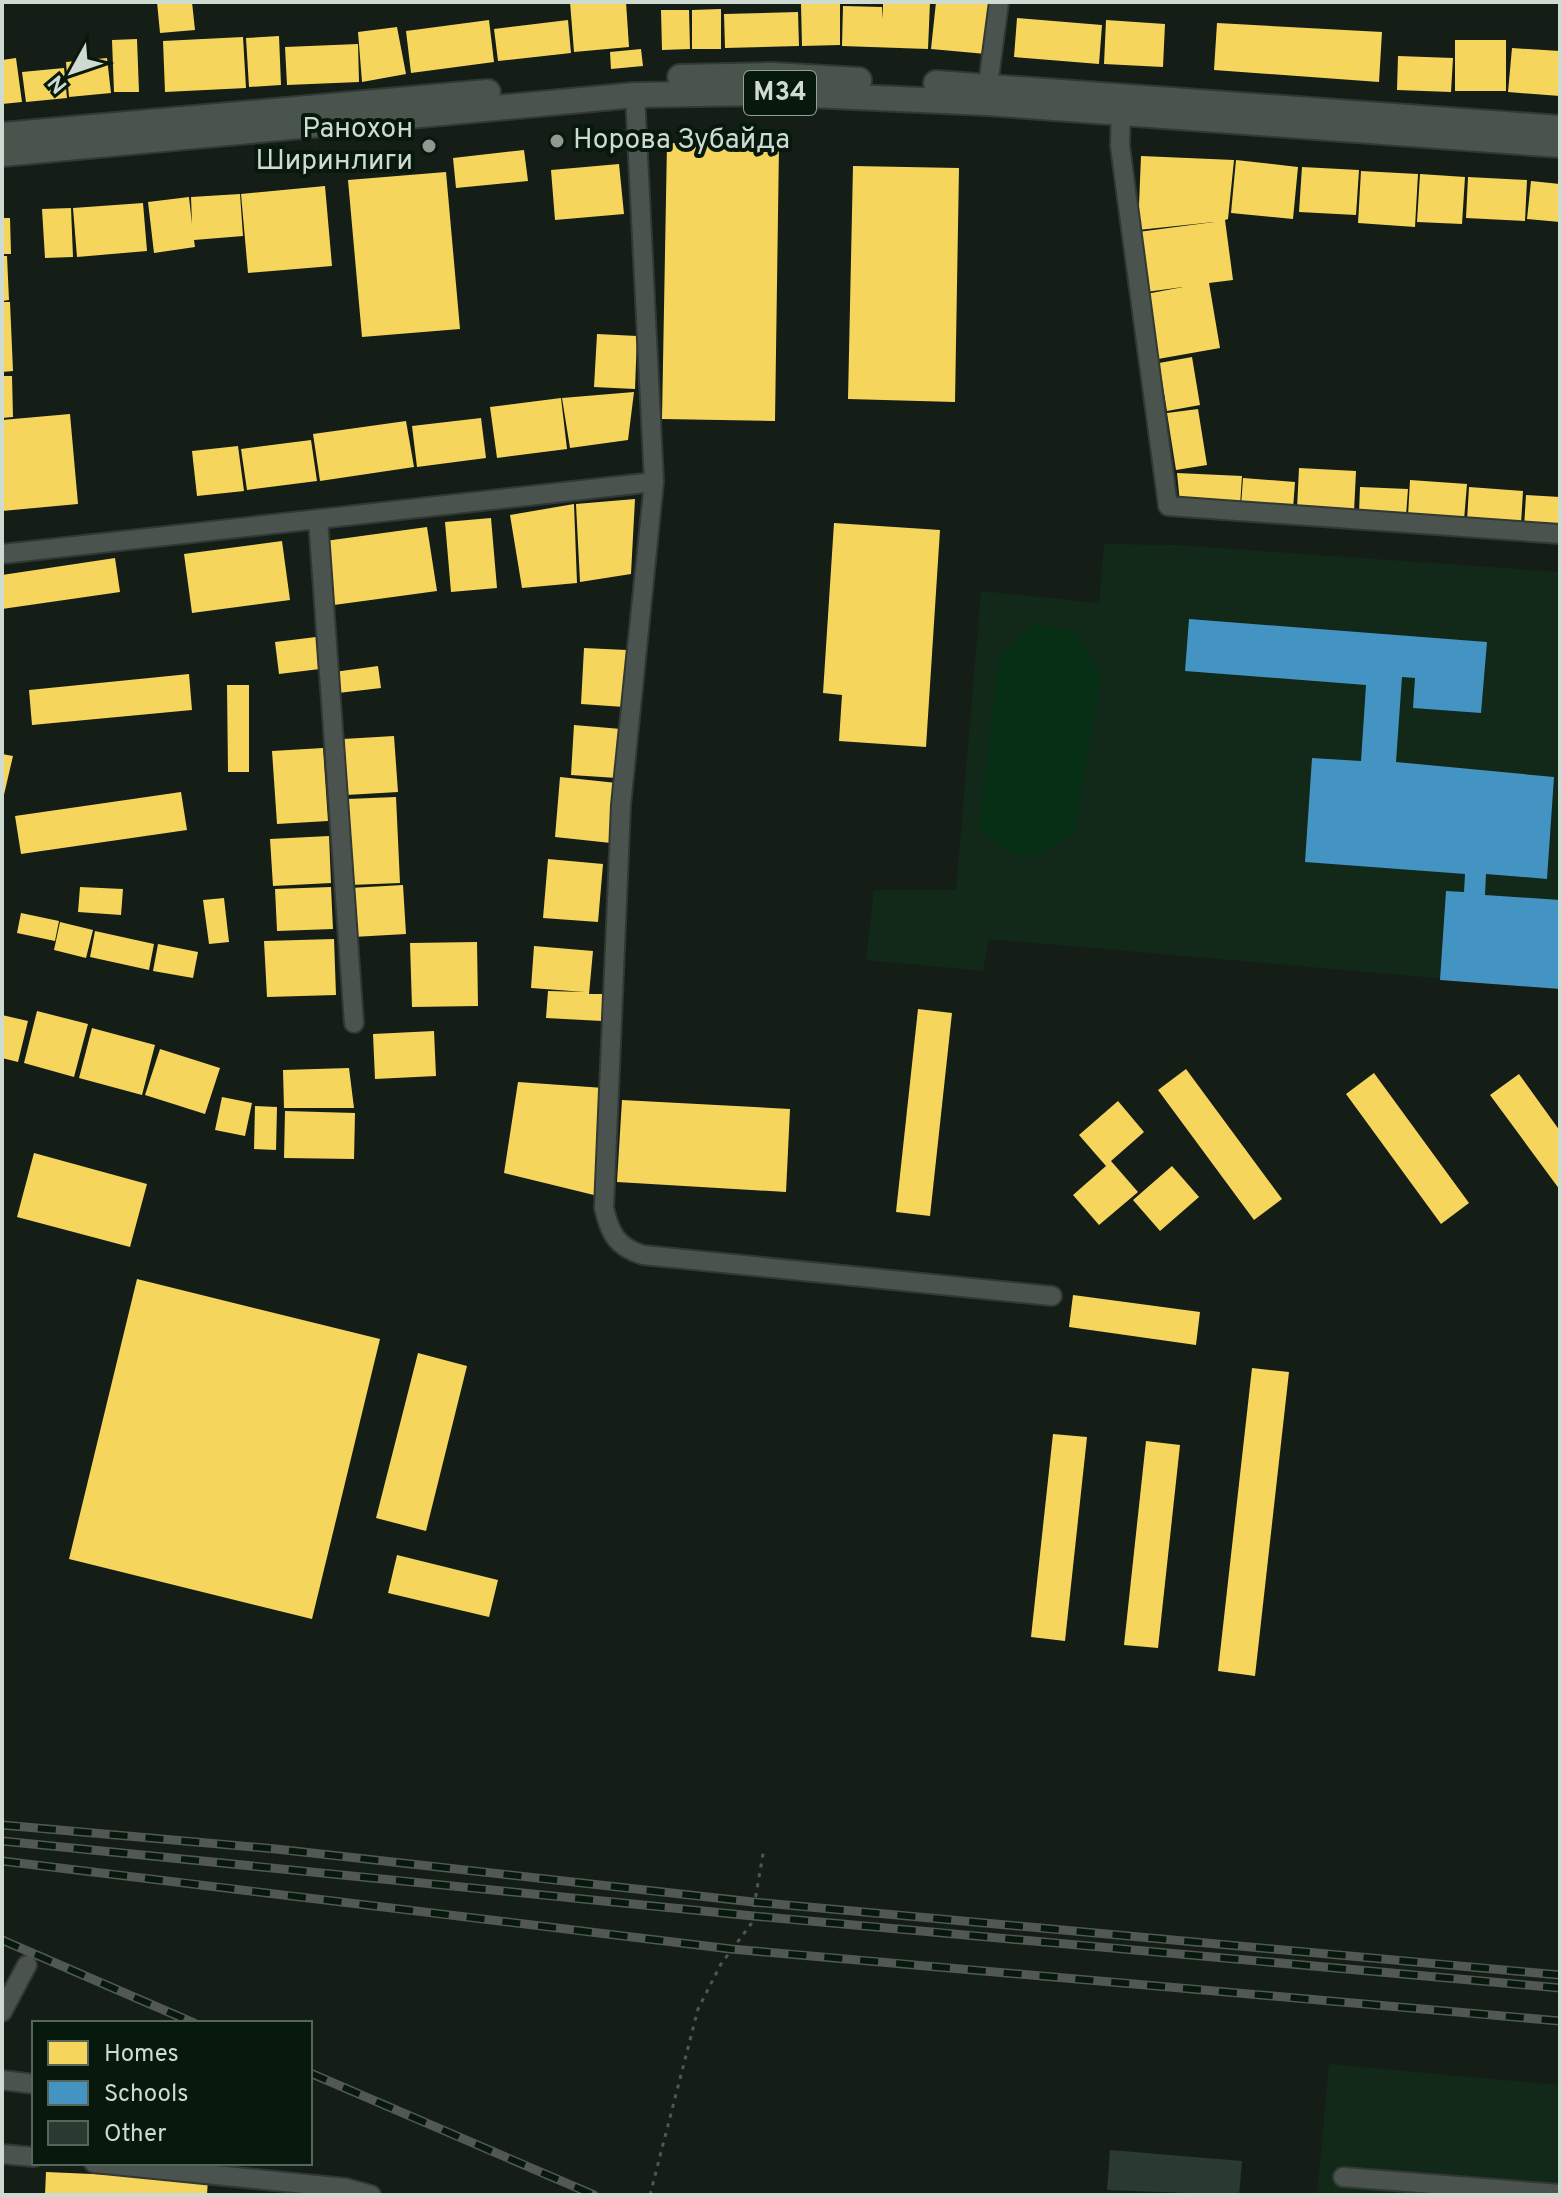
<svg xmlns="http://www.w3.org/2000/svg" width="1562" height="2197" viewBox="0 0 1562 2197" font-family="Overpass,sans-serif">
<style>
.built{fill:#122818}
.green{fill:#062f16}
.homes{fill:#f6d55c}
.schools{fill:#4393c3}
.building{fill:#2a3a30}
.lines{fill:none;stroke-linecap:round;stroke-linejoin:round}
.minor-casing{stroke:#323934;stroke-width:22}
.major-casing{stroke:#323934;stroke-width:28}
.path{stroke:#505652;stroke-width:3;stroke-dasharray:4 6;stroke-linecap:butt}
.minor{stroke:#4b534e;stroke-width:18}
.major{stroke:#49544c;stroke-width:24}
.rail-casing{stroke:#525853;stroke-width:9}
.rail{stroke:#07180c;stroke-width:6;stroke-dasharray:18;stroke-linecap:butt}
.poi-dot{fill:#8e9990;stroke:#07180c;stroke-width:3}
.labels{text-anchor:middle;dominant-baseline:central;stroke-width:8;stroke-linejoin:round;paint-order:stroke}
.shield{fill:#07180c;stroke:#93a096;stroke-width:2}
.shield-label{font-size:26px;font-weight:bold;fill:#cfdbd1}
.poi-label{font-size:28px;fill:#cfdbd1;stroke:#07180c;text-anchor:end}
</style>
<rect width="100%" height="100%" fill="#141e17"/>
<path class="built" d="M1104,544L1176,545L1560,572V989L989,939L983,971L866,960L874,890H956L981,591L1099,603Z
M1329,2064L1560,2085V2195H1317Z"/>
<path class="green" d="M1033,624L1077,632L1101,677L1074,834C1028,863 1020,865 979,828L999,659Z"/>
<path class="homes" d="M157,2H192L195,30L160,33Z
M570,2H626L629,47L574,52Z
M883,2H930L928,49L842,46L843,6L882,7L883,19Z
M936,2H991L986,54L931,49Z
M840,3V45L802,46L801,4Z
M721,9V49H692V10Z
M661,10H689L690,49L662,50Z
M798,12L799,46L725,48L724,14Z
M1017,18L1102,25L1099,64L1014,57Z
M489,20L494,62L411,73L406,31Z
M568,20L571,53L498,61L494,29Z
M1106,20L1165,24L1163,67L1104,64Z
M1217,23L1382,32L1379,82L1214,70Z
M397,27L406,74L362,82L358,32Z
M279,36L281,85L249,87L246,38Z
M243,37L246,88L165,92L163,41Z
M137,39L139,92H114L112,40Z
M1455,40H1506V91H1455Z
M358,44L359,82L287,85L285,47Z
M1512,48L1560,51V96L1508,92Z
M641,49L643,66L611,69L610,52Z
M1398,56L1453,58L1451,92L1397,90Z
M16,58L22,102L2,104V60Z
M107,58L111,93L69,97L66,62Z
M64,68L67,98L26,102L22,72Z
M667,143L779,145L775,421L662,419Z
M524,150L528,181L456,188L453,158Z
M1141,156L1234,160L1228,219L1225,220L1233,280L1209,283L1220,348L1158,359L1146,294L1183,287L1146,292L1138,232L1214,222L1138,230Z
M1236,160L1298,167L1293,219L1231,213Z
M619,164L624,214L555,220L551,170Z
M853,166L959,168L955,402L848,399Z
M1302,167L1359,170L1356,215L1299,212Z
M1361,171L1418,174L1415,227L1358,223Z
M446,172L460,329L362,337L348,180Z
M1420,174L1465,177L1462,224L1417,222Z
M1468,177L1527,180L1525,221L1466,218Z
M1531,181L1560,184V222L1527,219Z
M325,186L332,266L248,273L241,194Z
M240,194L243,236L194,240L195,247L154,253L148,202L189,197L192,224L191,197Z
M143,203L147,251L77,257L73,208Z
M71,208L73,257L45,258L42,209Z
M2,218H10L11,254H2Z
M2,256H7L9,300L2,301Z
M2,302H10L13,371L2,372Z
M597,334L637,336L635,389L594,387Z
M1192,357L1200,405L1167,411L1159,363Z
M2,376H12L13,417L2,418Z
M634,392L628,440L570,448L562,398Z
M561,398L567,449L497,458L490,407Z
M1198,409L1207,465L1176,470L1167,413Z
M70,414L78,504L2,511V420Z
M481,418L486,458L417,467L412,426Z
M406,421L414,467L320,481L313,434Z
M311,440L317,481L247,490L241,449Z
M238,446L244,491L197,496L192,451Z
M1299,468L1356,471L1354,512L1297,509Z
M1177,473L1242,476L1240,506L1180,503Z
M1243,478L1295,482L1293,509L1241,506Z
M1410,480L1467,484L1464,520L1408,516Z
M1360,487L1408,489L1406,516L1359,514Z
M1469,487L1523,491L1521,524L1467,521Z
M1526,495L1560,497V529L1524,527Z
M635,499L631,574L580,582L576,504Z
M574,504L577,583L522,588L510,515Z
M491,518L497,588L451,592L445,522Z
M834,523L940,530L926,747L839,741L842,695L823,693Z
M427,527L437,591L334,605L325,541Z
M282,541L290,600L192,613L184,554Z
M115,558L120,592L2,609V575Z
M316,637L320,669L279,674L275,642Z
M584,648L627,650L624,707L581,704Z
M378,666L381,688L338,693L334,672Z
M189,674L192,710L32,725L29,690Z
M227,685H249V772H228Z
M574,725L621,729L617,778L571,775Z
M394,736L398,792L346,795L343,739Z
M323,748L328,821L277,824L272,751Z
M2,754L13,756L3,799H2Z
M560,777L617,783L611,843L555,837Z
M181,792L187,830L21,854L15,816Z
M396,797L400,883L350,885L347,799Z
M329,836L331,883L273,886L270,839Z
M548,859L603,864L598,922L543,918Z
M403,885L406,934L353,937L350,888Z
M80,887L123,889L121,915L78,912Z
M331,887L333,929L277,931L275,889Z
M224,898L229,942L209,944L203,900Z
M21,913L59,921L55,941L17,933Z
M60,922L93,930L86,958L54,950Z
M95,931L154,944L149,970L90,957Z
M334,939L336,995L267,997L264,941Z
M477,942L478,1006L412,1007L410,943Z
M158,944L198,952L193,978L153,971Z
M534,946L593,951L589,994H603L602,1021L546,1018L548,991L585,992L531,988Z
M918,1009L952,1013L930,1216L896,1212Z
M37,1011L88,1024L74,1077L24,1063Z
M2,1015L28,1021L18,1062L2,1058Z
M92,1028L155,1045L142,1095L79,1078Z
M434,1031L436,1076L375,1079L373,1034Z
M160,1049L220,1068L205,1114L145,1095Z
M349,1068L354,1108H284L283,1070Z
M1186,1069L1282,1199L1254,1220L1158,1090Z
M1374,1073L1469,1203L1441,1224L1346,1094Z
M1519,1074L1560,1131V1190L1490,1095Z
M518,1082L604,1088L598,1196L504,1173Z
M222,1097L252,1103L245,1136L215,1130Z
M622,1100L790,1109L786,1192L617,1182Z
M1118,1101L1144,1132L1111,1161L1138,1192L1099,1225L1073,1195L1106,1166L1079,1135Z
M255,1106L277,1107L276,1150L254,1149Z
M285,1111L355,1113L354,1159L284,1158Z
M34,1153L147,1184L130,1247L17,1217Z
M1172,1166L1199,1197L1160,1231L1133,1200Z
M137,1279L380,1339L312,1619L69,1559Z
M1073,1295L1200,1312L1196,1345L1069,1327Z
M418,1353L467,1366L426,1531L376,1518Z
M1252,1368L1289,1372L1255,1676L1218,1671Z
M1053,1434L1087,1437L1065,1641L1031,1637Z
M1146,1441L1180,1445L1158,1648L1124,1645Z
M397,1555L498,1580L489,1617L388,1593Z
M46,2172L208,2179L207,2195H45Z"/>
<path class="schools" d="M1189,619L1487,642L1481,713L1413,708L1415,678L1402,677L1396,762L1554,777L1547,879L1486,874L1485,895L1560,900V989L1440,980L1446,891L1464,892L1465,874L1305,862L1312,758L1361,761L1366,685L1185,671Z"/>
<path class="building" d="M1110,2150L1242,2161L1239,2195L1107,2190Z"/>
<g class="lines">
<g class="minor-casing">
<path id="minor" d="M988,85L999,2
M635,95L654,482L621,805L604,1208C610,1234 617,1247 643,1255L1052,1296
M1121,101L1120,146L1168,506L1560,534
M318,519L354,1023
M2,554L654,482
M2,2012L27,1965
M2,2080L34,2084
M2,2154L34,2157
M94,2163L346,2188L371,2195
M1343,2177L1560,2194"/>
</g>
<g class="major-casing">
<path id="major" d="M680,77L772,75L859,80
M936,83L1560,128
M2,135L488,92
M2,154L635,95L767,93L987,103L1560,145"/>
</g>
<path class="path" d="M650,2195L698,2009L721,1964L751,1924L764,1848"/>
<use href="#minor" class="minor"/>
<use href="#major" class="major"/>
<g class="rail-casing">
<path id="rail" d="M2,1825L276,1849L753,1902L1560,1975
M2,1841L753,1916L1560,1988
M2,1861L731,1949L1560,2021
M2,1940L194,2023
M310,2073L594,2195"/>
</g>
<use href="#rail" class="rail"/>
</g>
<g class="poi-dot">
<circle cx="557" cy="141" r="8"/>
<circle cx="429" cy="146" r="8"/>
</g>
<g class="labels">
<rect class="shield" x="744" y="71" width="72" height="44" rx="6"/>
<g class="shield-label">
<text x="780" y="93">M34</text>
</g>
<g class="poi-label">
<text x="413" y="130">Ранохон<tspan x="413" dy="32">Ширинлиги</tspan></text>
<text x="573" y="141" text-anchor="start">Норова Зубайда</text>
</g>
</g>
<rect width="1562" height="2197" fill="none" stroke="#cfdbd1" stroke-width="8"/>
<rect x="32" y="2021" width="280" height="144" fill="#07180c" stroke="#57665b" stroke-width="2"/>
<rect x="48" y="2041" width="40" height="24" fill="#f6d55c" stroke="#57665b" stroke-width="2"/>
<text x="104" y="2061" font-size="24" fill="#cfdbd1">Homes</text>
<rect x="48" y="2081" width="40" height="24" fill="#4393c3" stroke="#57665b" stroke-width="2"/>
<text x="104" y="2101" font-size="24" fill="#cfdbd1">Schools</text>
<rect x="48" y="2121" width="40" height="24" fill="#2a3a30" stroke="#57665b" stroke-width="2"/>
<text x="104" y="2141" font-size="24" fill="#cfdbd1">Other</text>
<g transform="translate(72 72) rotate(230)" stroke="#07180c" stroke-width="6" paint-order="stroke">
<path d="M0-6L14 30L0 20L-14 30Z" fill="#cfdbd1"/>
<text y="-12" font-size="22" font-weight="bold" text-anchor="middle" fill="#cfdbd1">N</text>
</g>
</svg>
